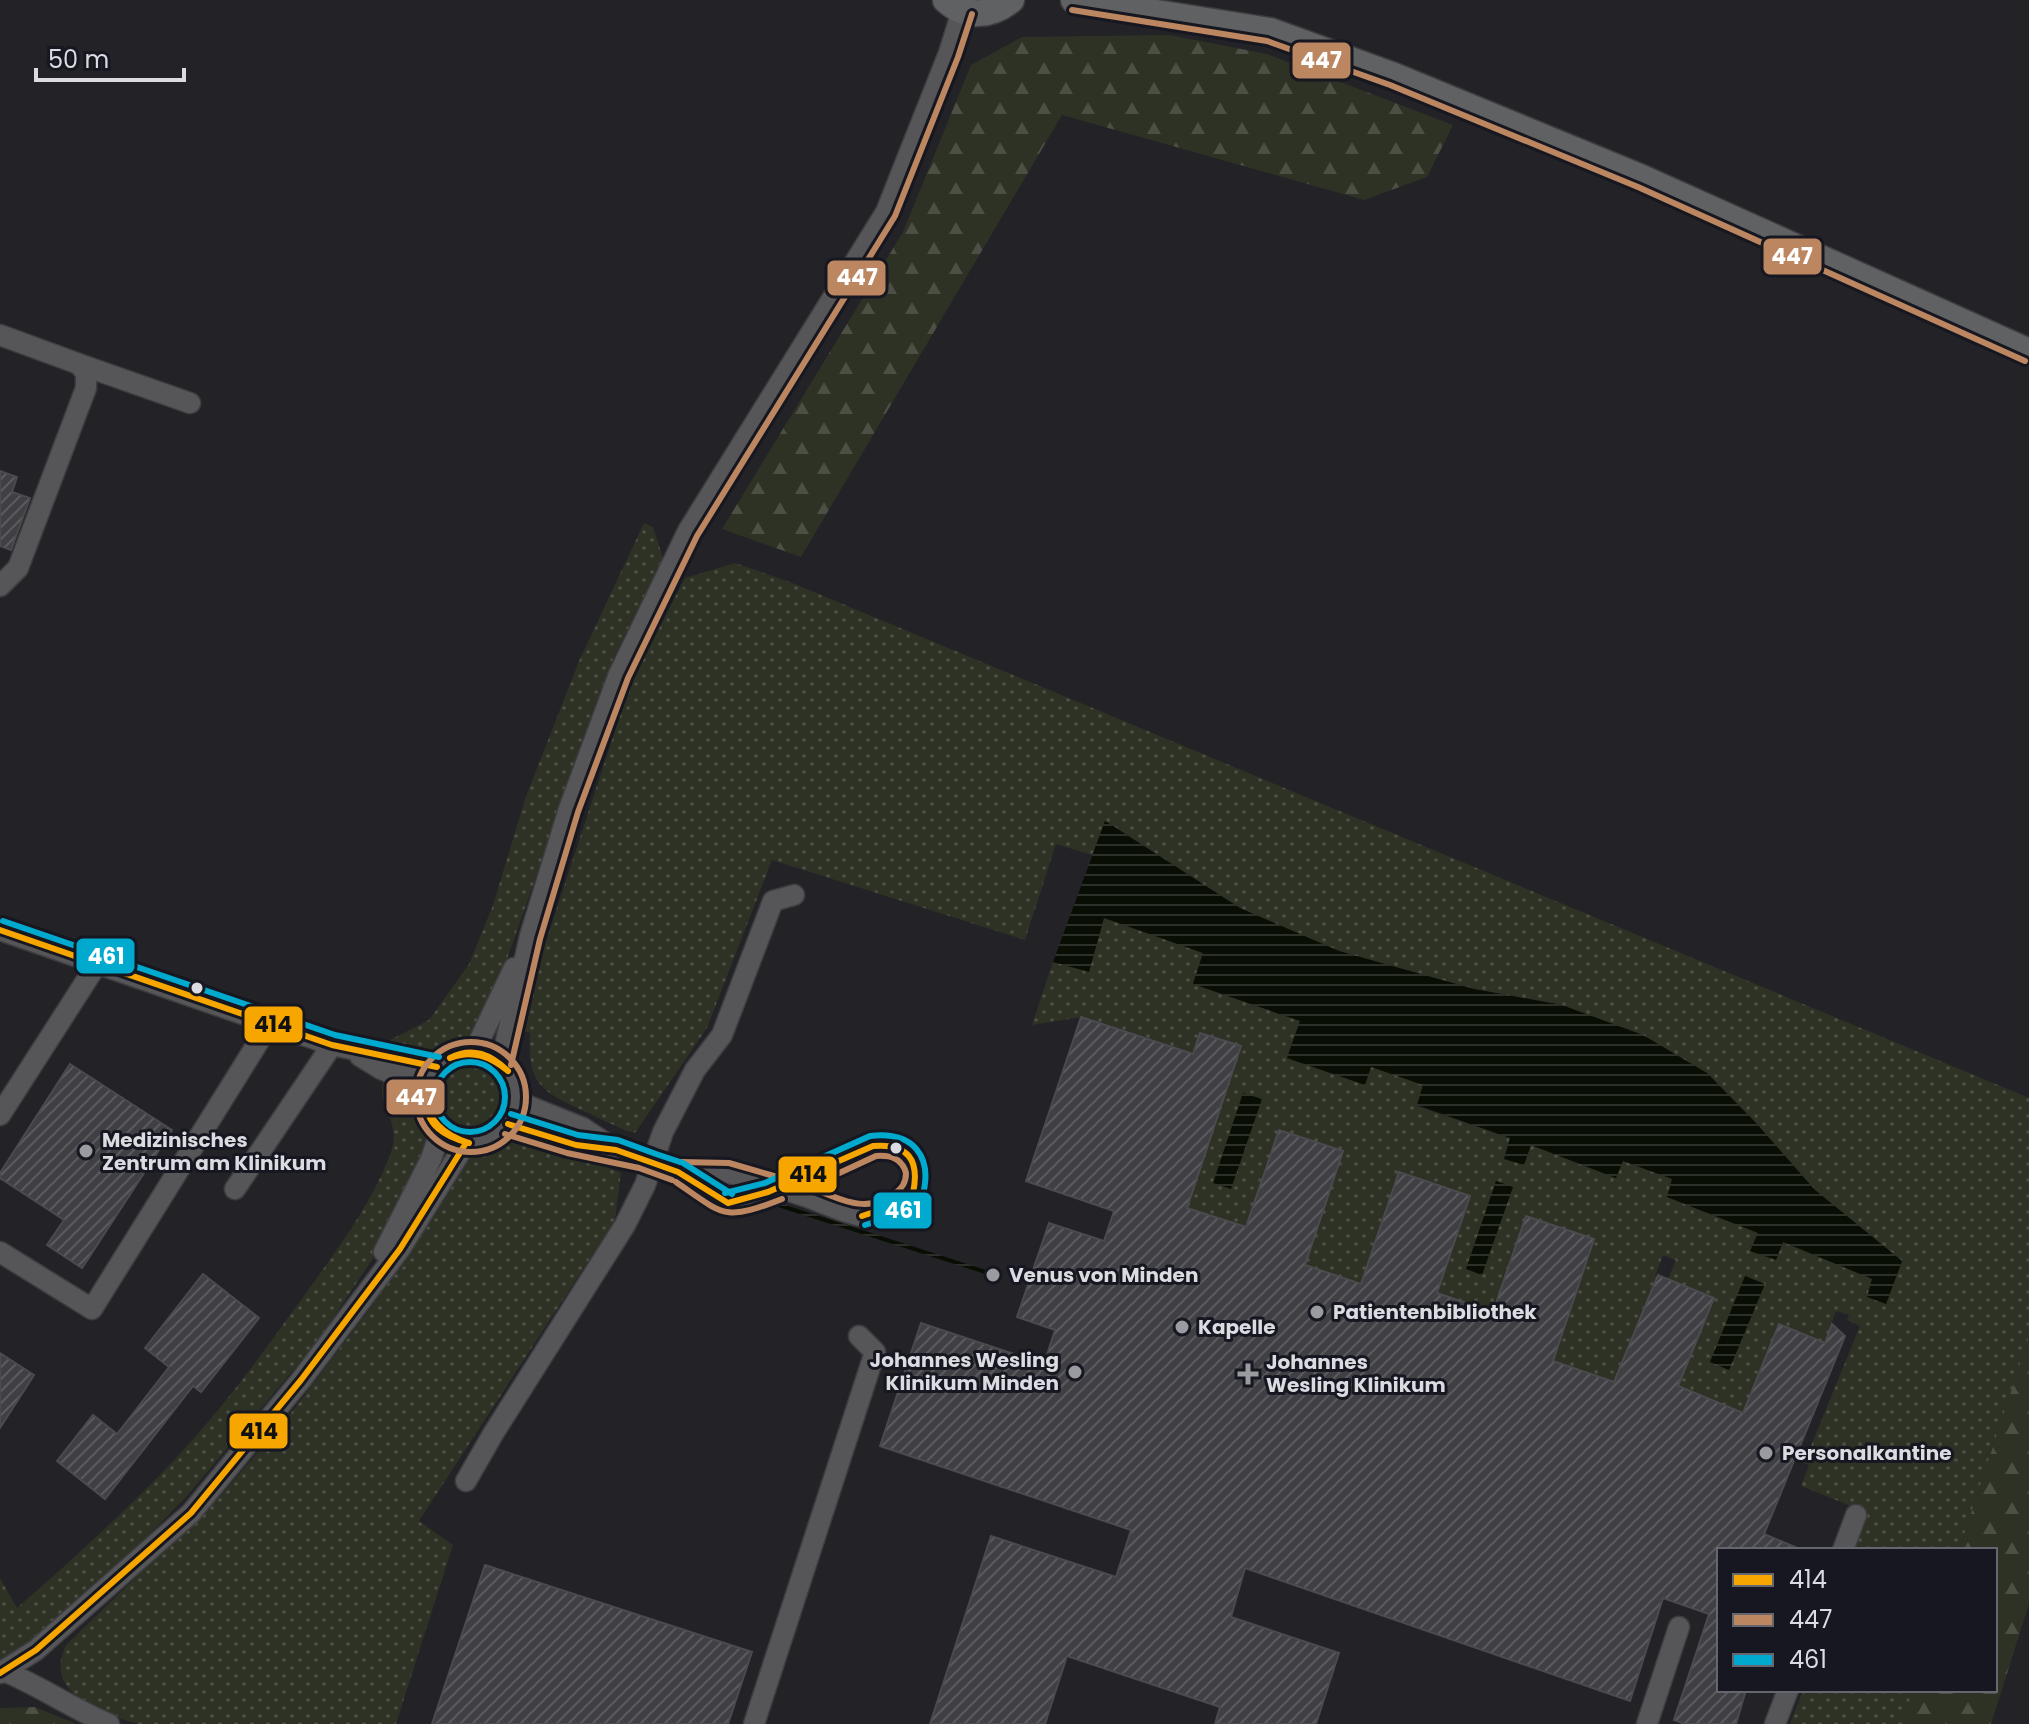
<svg xmlns="http://www.w3.org/2000/svg" width="2029" height="1724" viewBox="0 0 2029 1724" font-family="Poppins,sans-serif">
<style>
.grass{fill:url(#grass-dots)}
.forest{fill:url(#forest-firs)}
.water{fill:url(#water-rules)}
.building{fill:url(#building-hatch);stroke:#4a4a4f;stroke-width:2}
.lines{fill:none;stroke-linecap:round;stroke-linejoin:round}
.minor-casing{stroke:#3d3d40;stroke-width:23}
.major-casing{stroke:#3d3d40;stroke-width:29}
.minor{stroke:#565658;stroke-width:20}
.major{stroke:#606163;stroke-width:26}
.bus-1-casing{stroke:#161720;stroke-width:12}
.bus-2-casing{stroke:#161720;stroke-width:12}
.bus-3-casing{stroke:#161720;stroke-width:12}
.bus-1{stroke:#f7a600;stroke-width:6}
.bus-2{stroke:#bb8660;stroke-width:6}
.bus-3{stroke:#00a9ce;stroke-width:6}
.bus-dot{fill:#dbdce2;stroke:#161720;stroke-width:3}
.poi-dot{fill:#9a9ba1;stroke:#161720;stroke-width:3}
.labels{text-anchor:middle;dominant-baseline:central;stroke-width:6;stroke-linejoin:round;paint-order:stroke}
.poi-label{font-size:20px;font-weight:bold;fill:#dbdce2;stroke:#161720;text-anchor:start}
.line-badge{stroke:#161720;stroke-width:3}
.badge-label{font-size:22px;text-anchor:middle;font-weight:bold;fill:#fff}
.pale-badge-label{font-size:22px;text-anchor:middle;font-weight:bold;fill:#111}
</style>
<defs>
<pattern id="grass-dots" width="8" height="8" patternUnits="userSpaceOnUse" patternTransform="scale(2)"><rect width="8" height="8" fill="#2d3224"/><path d="M2 2h.1M6 6h.1" fill="none" stroke="#4b4f44" stroke-width="1.8" stroke-linecap="round"/></pattern>
<pattern id="forest-firs" width="22" height="20" patternUnits="userSpaceOnUse" patternTransform="scale(2)"><rect width="22" height="20" fill="#2d3224"/><path d="M5 1l3.5 6h-7zM16 11l3.5 6h-7z" fill="#4b4f44"/></pattern>
<pattern id="water-rules" width="6" height="5" patternUnits="userSpaceOnUse" patternTransform="scale(2)"><rect width="6" height="5" fill="#090e04"/><path d="M0 2.5h6" fill="none" stroke="#2c3028"/></pattern>
<pattern id="building-hatch" width="6" height="6" patternUnits="userSpaceOnUse" patternTransform="scale(2)"><rect width="6" height="6" fill="#3f3f44"/><path d="M-1 1l2-2M0 6l6-6M5 7l2-2" fill="none" stroke="#5a5a5f"/></pattern>
</defs>
<rect width="100%" height="100%" fill="#222227"/>
<path class="grass" d="M644,523L653,527L663,558L612,661L489,1010C461,1058 440,1059 389,1048L390,1040L429,1020L469,964L493,905L525,799L579,661Z
M735,563L790,582L2029,1098V1337L1959,1550H1852L1866,1512L1801,1486L1809,1465L1804,1463L1860,1326L1847,1320L1849,1315L1836,1311L1825,1343L1779,1325L1743,1413L1678,1386L1668,1279L1676,1260L1663,1255L1655,1276L1657,1277L1614,1382L1553,1361L1594,1238L1526,1216L1493,1312L1437,1293L1469,1196L1399,1172L1361,1284L1305,1265L1343,1151L1279,1130L1246,1227L1187,1208L1241,1046L1200,1033L1186,1074L1173,1048L1081,1017L1032,1025L1053,962L1089,971L1104,917L1203,953L1193,984L1300,1021L1287,1058L1365,1085L1371,1066L1423,1085L1417,1106L1510,1138L1504,1159L1531,1145L1615,1178L1623,1161L1673,1179L1667,1197L1758,1233L1751,1251L1776,1259L1783,1242L1873,1279L1886,1304L1902,1261L1815,1190L1756,1123L1707,1073L1562,1005L1474,989L1339,951L1240,908L1106,821L1092,855L1056,844L1025,940L772,860L707,1028L635,1133L624,1130C607,1122 590,1114 573,1106C535,1088 528,1076 530,1033L517,1030L631,682L685,578Z
M439 1098a32 32 0 1 1 64 0a32 32 0 1 1-64 0Z
M384,1080L409,1090L415,1098L426,1129L425,1148L411,1185L372,1260L317,1342L187,1496L118,1567L39,1635L0,1662V1578L17,1608C72,1560 126,1511 176,1458C222,1409 262,1354 301,1300C334,1254 370,1207 390,1155C404,1119 374,1108 384,1080Z
M517,1135H527L621,1173L615,1220L419,1521L453,1545L396,1724H139C103,1714 42,1694 66,1645L223,1493L288,1417L372,1306L464,1159Z
M1803,1690H1913L1902,1724H1790Z"/>
<path class="forest" d="M1170,35L1267,54L1453,125L1427,177L1364,200L1062,115L801,557L722,529L903,232L971,65L1022,37Z
M2029,1337V1604L1991,1724H1902L1913,1690H1995V1550H1959Z
M35,1707L72,1722L76,1724H0V1708Z"/>
<path class="water" d="M1105,821L1240,908L1339,951L1474,989L1562,1005L1643,1035L1707,1073L1756,1123L1815,1190L1902,1261L1886,1304L1867,1297L1872,1279L1783,1242L1776,1260L1750,1251L1758,1233L1667,1197L1672,1179L1623,1161L1616,1178L1531,1145L1524,1165L1504,1159L1510,1138L1417,1105L1423,1085L1371,1067L1365,1085L1287,1058L1300,1021L1193,984L1203,953L1104,918L1089,972L1053,962Z
M1243,1093L1262,1099L1231,1189L1213,1183Z
M1496,1181L1513,1187L1482,1275L1466,1269Z
M779,1203L986,1270L994,1267L999,1269L1001,1276L998,1281L991,1283L985,1274L778,1207Z
M1745,1276L1765,1284L1729,1370L1710,1362Z"/>
<path class="building" d="M0,471L17,477L12,492L30,498L11,550L0,546Z
M1081,1017L1193,1054L1200,1033L1241,1046L1187,1208L1246,1227L1279,1130L1343,1151L1305,1265L1361,1284L1399,1172L1470,1196L1437,1293L1493,1312L1526,1216L1594,1239L1553,1361L1614,1382L1658,1275L1714,1298L1678,1386L1743,1413L1779,1324L1825,1343L1832,1324L1845,1336L1764,1534L1802,1550H1719V1690H1746L1736,1724H1685L1674,1720L1709,1614L1663,1598L1630,1701L1245,1568L1231,1617L1339,1653L1316,1724H1215L1220,1707L1067,1656L1045,1724H930L991,1536L1116,1577L1131,1530L880,1446L921,1323L1044,1364L1055,1330L1017,1317L1049,1223L1104,1241L1114,1211L1026,1181Z
M70,1064L172,1130L82,1268L47,1245L64,1220L0,1178V1173Z
M203,1274L259,1318L201,1392L193,1386L105,1499L57,1461L93,1415L117,1434L169,1367L145,1348Z
M0,1353L34,1375L0,1428Z
M485,1565L752,1652L728,1724H432Z"/>
<g class="lines">
<g class="minor-casing">
<path id="minor" d="M0,335L79,364L86,373V388L18,568L0,586
M79,364L190,403
M0,930L332,1045L437,1067
M426 1097a45 45 0 1 1 90 0a45 45 0 1 1-90 0Z
M474,1052L514,968
M360,1056L381,1069L426,1088
M501,1063L530,936L569,809L619,674L688,531L886,212L949,53L962,11
M516,1101L583,1128L613,1148
M0,1115L97,964
M508,1124C531,1130 555,1141 578,1146C612,1152 647,1156 679,1172C695,1181 711,1203 731,1203C762,1203 841,1160 873,1146C896,1142 919,1154 916,1181C914,1200 880,1216 863,1216C851,1216 817,1200 804,1196C779,1188 754,1177 728,1173C712,1170 695,1172 678,1172
M235,1189L332,1045
M0,1252L92,1309L269,1025
M384,1252L431,1159L440,1132
M466,1481L493,1434L625,1225L645,1185L663,1132L695,1070L722,1035L773,901L794,895
M1843,1550L1856,1515
M4,1671C40,1686 73,1709 109,1724
M0,1673L36,1650L191,1513L301,1380L400,1249L466,1143
M754,1724L875,1352L859,1336
M1647,1724L1679,1627
M1775,1724L1788,1690"/>
</g>
<g class="major-casing">
<path id="major" d="M946,0C966,18 990,17 1011,0
M1074,0L1270,31L1394,76L1642,178L2029,352"/>
</g>
<use href="#minor" class="minor"/>
<use href="#major" class="major"/>
<g class="bus-1-casing">
<path id="bus-1" d="M0,930L332,1045L437,1067
M450,1058C473,1046 491,1055 508,1071
M450,1058C473,1049 491,1057 508,1071
M426,1098C428,1123 447,1136 469,1143
M426,1098C425,1126 446,1137 469,1143
M508,1124L576,1145L616,1150L653,1163L678,1172L728,1203
M728,1203L768,1192L873,1146C908,1143 920,1160 913,1193L892,1206L862,1216
M0,1673L36,1650L191,1513L301,1380L400,1249L466,1143"/>
</g>
<g class="bus-2-casing">
<path id="bus-2" d="M1072,10L1267,41L1390,85L1638,187L2025,361
M416 1097a55 55 0 1 1 110 0a55 55 0 1 1-110 0Z
M511,1065L540,939L578,812L628,678L697,536L895,216L958,57L972,14
M505,1134L567,1153L639,1168L672,1180
M876,1156C890,1155 902,1158 906,1173C906,1183 902,1188 894,1194C865,1215 839,1198 809,1187Z
M681,1162L729,1163L781,1178
M676,1182C724,1215 723,1222 782,1199"/>
</g>
<g class="bus-3-casing">
<path id="bus-3" d="M3,921L335,1035L439,1057
M435 1097a35 35 0 1 1 70 0a35 35 0 1 1-70 0Z
M511,1114L578,1135L618,1140L656,1154L683,1163L732,1194
M725,1193L765,1183L870,1136C913,1131 934,1156 922,1198L896,1215L865,1225"/>
</g>
<use href="#bus-1" class="bus-1"/>
<use href="#bus-2" class="bus-2"/>
<use href="#bus-3" class="bus-3"/>
</g>
<g class="bus-dot">
<circle cx="197" cy="988" r="7"/>
<circle cx="896" cy="1148" r="7"/>
</g>
<g class="poi-dot">
<circle cx="86" cy="1151" r="8"/>
<circle cx="993" cy="1275" r="8"/>
<circle cx="1317" cy="1312" r="8"/>
<circle cx="1182" cy="1327" r="8"/>
<circle cx="1075" cy="1372" r="8"/>
<path d="M1244 1362h8v8h8v8h-8v8h-8v-8h-8v-8h8z"/>
<circle cx="1766" cy="1453" r="8"/>
</g>
<g class="labels">
<g class="poi-label">
<text x="102" y="1140">Medizinisches<tspan x="102" dy="23">Zentrum am Klinikum</tspan></text>
<text x="1009" y="1275">Venus von Minden</text>
<text x="1333" y="1312">Patientenbibliothek</text>
<text x="1198" y="1327">Kapelle</text>
<text x="1059" y="1360" text-anchor="end">Johannes Wesling<tspan x="1059" dy="23">Klinikum Minden</tspan></text>
<text x="1266" y="1362">Johannes<tspan x="1266" dy="23">Wesling Klinikum</tspan></text>
<text x="1782" y="1453">Personalkantine</text>
</g>
</g>
<g class="line-badge">
<rect x="1291" y="41" width="61" height="39" rx="8" fill="#bb8660"/>
<rect x="1762" y="237" width="61" height="39" rx="8" fill="#bb8660"/>
<rect x="826" y="259" width="61" height="38" rx="8" fill="#bb8660"/>
<rect x="75" y="937" width="61" height="38" rx="8" fill="#00a9ce"/>
<rect x="243" y="1005" width="61" height="39" rx="8" fill="#f7a600"/>
<rect x="385" y="1078" width="61" height="38" rx="8" fill="#bb8660"/>
<rect x="777" y="1155" width="61" height="39" rx="8" fill="#f7a600"/>
<rect x="872" y="1191" width="61" height="39" rx="8" fill="#00a9ce"/>
<rect x="228" y="1412" width="61" height="38" rx="8" fill="#f7a600"/>
</g>
<g class="badge-label">
<text x="1321" y="68">447</text>
<text x="1792" y="264">447</text>
<text x="857" y="285">447</text>
<text x="106" y="964">461</text>
<text x="416" y="1105">447</text>
<text x="903" y="1218">461</text>
</g>
<g class="pale-badge-label">
<text x="273" y="1032">414</text>
<text x="808" y="1182">414</text>
<text x="259" y="1439">414</text>
</g>
<rect x="1717" y="1548" width="280" height="144" fill="#161720" stroke="#65666e" stroke-width="2"/>
<rect x="1733" y="1574" width="40" height="12" fill="#f7a600" stroke="#65666e" stroke-width="2"/>
<text x="1789" y="1588" font-size="24" fill="#dbdce2">414</text>
<rect x="1733" y="1614" width="40" height="12" fill="#bb8660" stroke="#65666e" stroke-width="2"/>
<text x="1789" y="1628" font-size="24" fill="#dbdce2">447</text>
<rect x="1733" y="1654" width="40" height="12" fill="#00a9ce" stroke="#65666e" stroke-width="2"/>
<text x="1789" y="1668" font-size="24" fill="#dbdce2">461</text>
<path d="M36 68v12h148v-12" fill="none" stroke="#dbdce2" stroke-width="4"/>
<text x="48" y="68" font-size="24" fill="#dbdce2" stroke="#161720" stroke-width="6" paint-order="stroke">50 m</text>
</svg>
